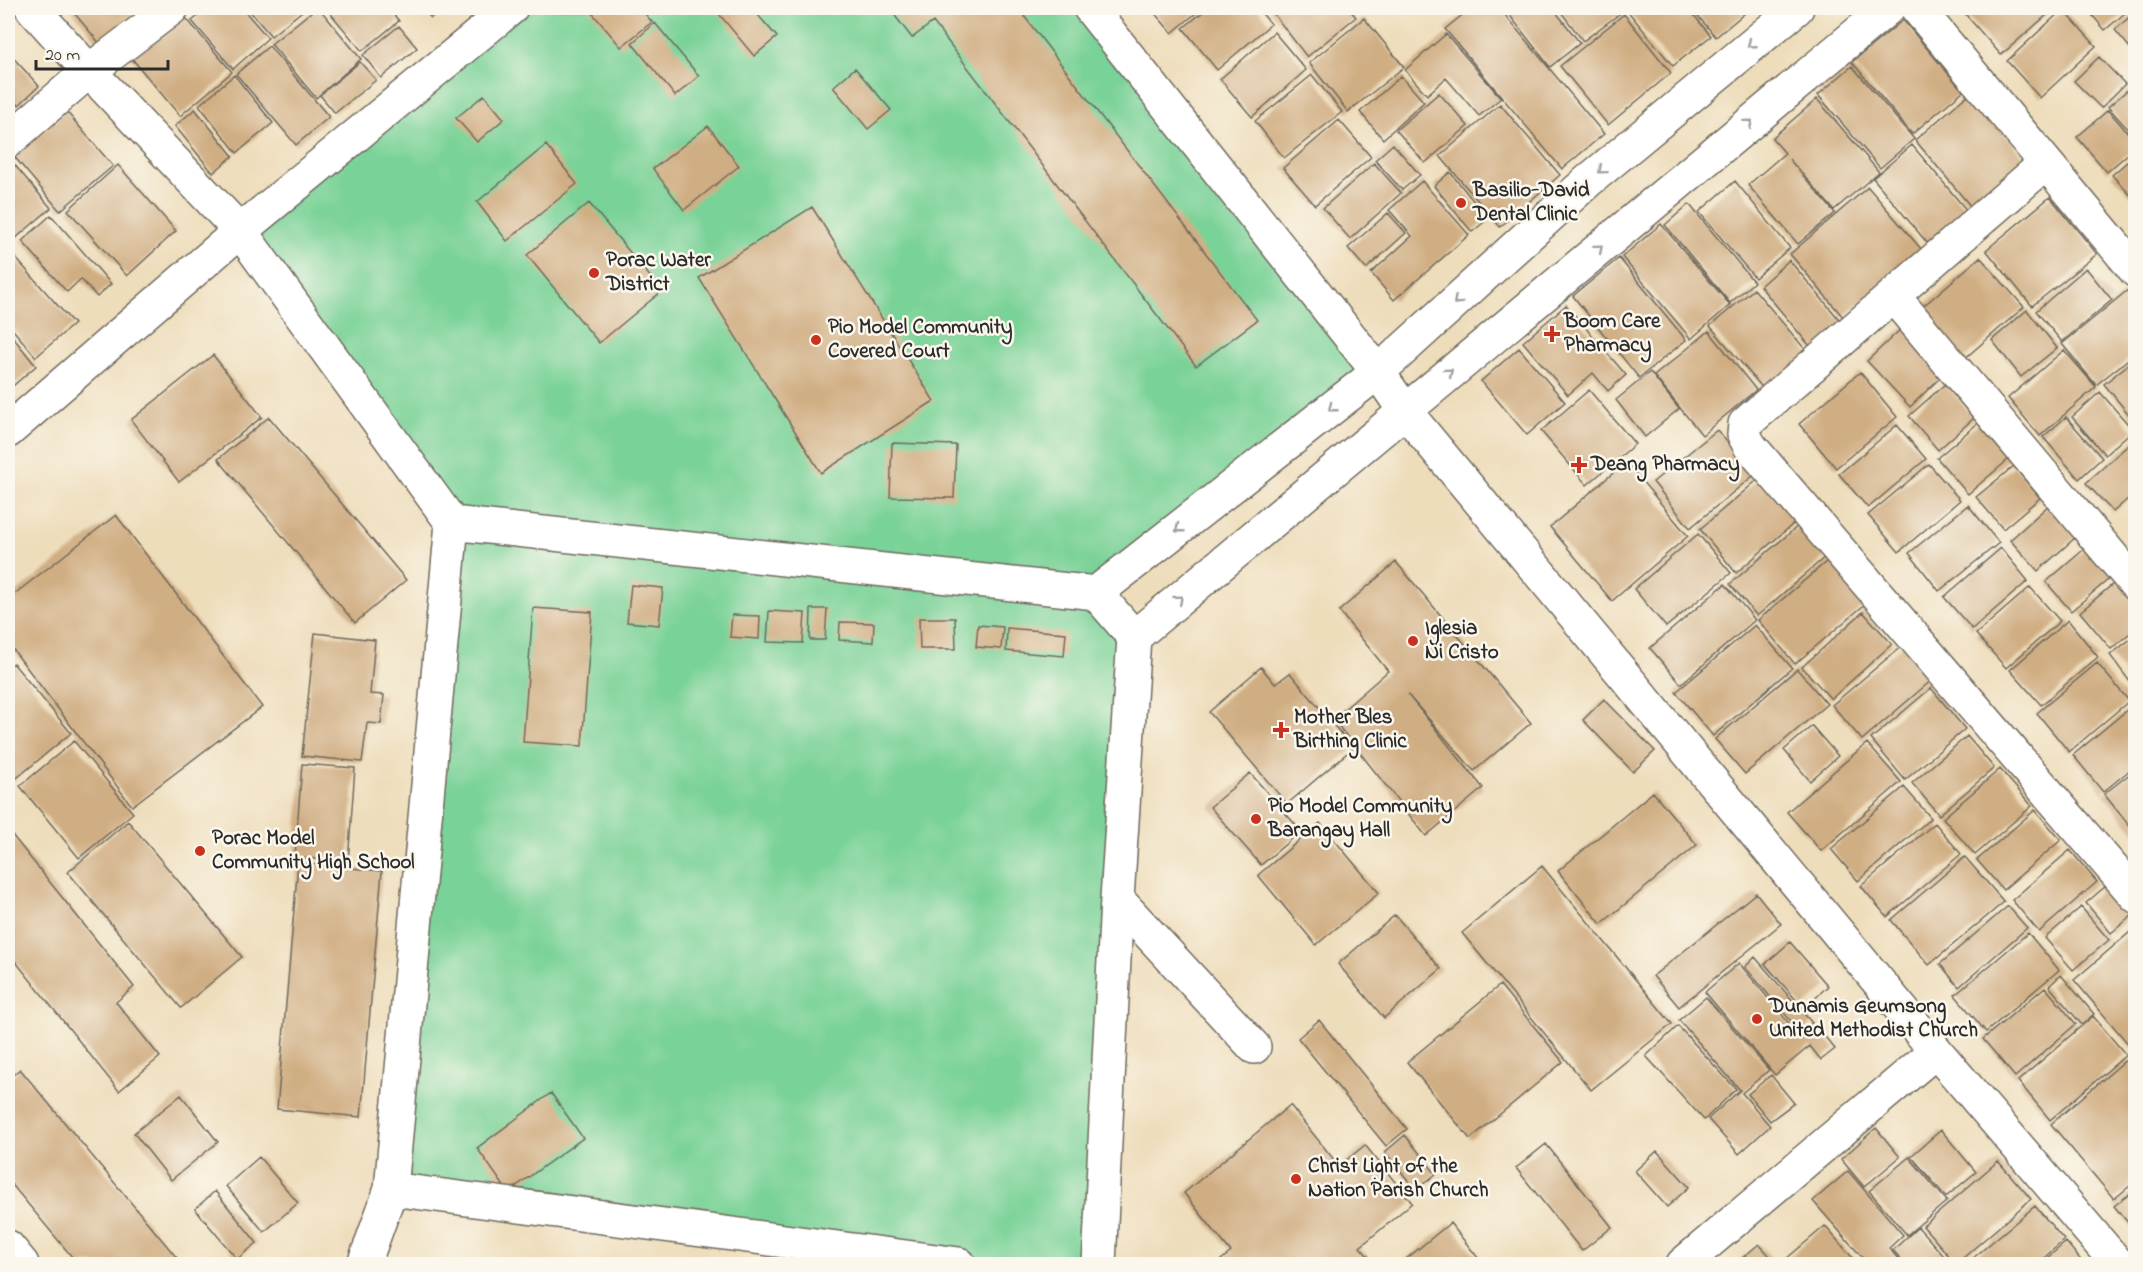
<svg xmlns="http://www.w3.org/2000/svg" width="2143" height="1272" viewBox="0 0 2143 1272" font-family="'Indie Flower',sans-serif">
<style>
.green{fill:#79d297;stroke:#527e61;stroke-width:1.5}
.building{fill:#d0ae83}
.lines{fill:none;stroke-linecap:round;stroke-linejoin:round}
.minor-casing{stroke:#6f695d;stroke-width:36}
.minor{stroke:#fff;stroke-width:33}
.oneway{stroke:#a0a0a0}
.poi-dot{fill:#c8321e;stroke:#fbf7ec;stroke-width:2}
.labels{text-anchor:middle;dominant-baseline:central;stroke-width:5;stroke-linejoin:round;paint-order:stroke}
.poi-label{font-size:21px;font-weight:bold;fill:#2b2b2b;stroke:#fbf7ec;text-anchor:start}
</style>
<rect width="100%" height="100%" fill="#fbf7ec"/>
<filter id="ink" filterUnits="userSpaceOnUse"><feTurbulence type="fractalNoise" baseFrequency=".0167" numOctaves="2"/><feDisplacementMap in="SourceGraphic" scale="12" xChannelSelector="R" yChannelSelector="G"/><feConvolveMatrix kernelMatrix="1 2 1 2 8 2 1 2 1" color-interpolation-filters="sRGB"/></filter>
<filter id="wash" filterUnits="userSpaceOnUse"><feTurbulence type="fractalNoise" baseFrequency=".008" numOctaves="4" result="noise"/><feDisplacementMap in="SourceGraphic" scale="24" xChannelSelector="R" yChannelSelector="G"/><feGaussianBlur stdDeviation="1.35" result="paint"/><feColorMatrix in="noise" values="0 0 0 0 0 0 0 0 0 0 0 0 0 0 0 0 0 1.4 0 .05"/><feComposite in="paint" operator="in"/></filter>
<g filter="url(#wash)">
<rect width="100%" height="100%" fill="#edb"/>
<path class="green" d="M511,8H1090L1378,372L1096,593L1134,637L1099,1264H959L391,1189L452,523L240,231Z"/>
<g id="blocks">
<path class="building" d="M70,8H159L106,51Z
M208,8H242L268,38L233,69L192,21Z
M247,8H306L271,36Z
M316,8H319L361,59L316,98L271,44Z
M326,8H388L399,21L362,51Z
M421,8H442L431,18Z
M588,8H640L652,22L621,47Z
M727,8H752L777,37L754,56L719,14Z
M889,8H1018L1257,320L1196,366L933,22L912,38Z
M1150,8H1202L1172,33Z
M1208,8H1257L1271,24L1217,70L1183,28Z
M1269,8H1300L1295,12L1301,8H1348L1356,17L1307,57Z
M1471,8H1499L1604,134L1562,169L1445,29Z
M1504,8H1553L1580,43L1550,67Z
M1558,8H1688L1711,36L1673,66L1626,9L1583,41Z
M1691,8H1751L1716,37Z
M1960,8H2055L2001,55Z
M2086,8H2131L2105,30Z
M2063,9L2096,46L2040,98L2007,61Z
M180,11L232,72L180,116L129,55Z
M2136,11V46L2131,49L2115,30Z
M1624,14L1671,73L1608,125L1560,66Z
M1364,18L1404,67L1348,112L1309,63Z
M1903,20L1963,91L1912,134L1852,62Z
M655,23L699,76L675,96L632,43Z
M399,26L417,48L381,78L363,55Z
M1274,32L1306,70L1252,117L1220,79Z
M1446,34L1501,98L1479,116L1446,78L1427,95L1405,70Z
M269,46L329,117L296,145L236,74Z
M8,52L39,86L19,105L8,93Z
M2099,57L2125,84L2101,108L2074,81Z
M360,62L376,80L335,113L320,95Z
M1852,66L1914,139L1880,168L1818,95Z
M855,68L891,110L868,129L833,87Z
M234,75L273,123L237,153L199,105Z
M1312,75L1342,112L1284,158L1255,121Z
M1401,76L1424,102L1383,139L1360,112Z
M2132,86L2136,90V138L2108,107Z
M1439,93L1468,126L1425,163L1396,130Z
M1970,93L2027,160L1972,208L1915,140Z
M484,95L504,119L477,142L456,118Z
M1817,99L1879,172L1834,210L1789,159L1835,213L1798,244L1748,185L1785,153L1772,138Z
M1500,104L1560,175L1500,227L1440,156Z
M195,109L233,156L213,173L175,126Z
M2108,110L2136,142V147L2107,172L2077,137Z
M66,111L113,166L60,211L13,155Z
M1339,120L1371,157L1315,205L1283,168Z
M708,126L739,166L684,210L653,169Z
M1393,144L1420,175L1402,190L1375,160Z
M546,145L577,184L507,241L477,202Z
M1912,145L1968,212L1929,245L1873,178Z
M2136,154V201L2112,175Z
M8,157L51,208L9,244L8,242Z
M1374,163L1401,193L1350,239L1323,208Z
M118,165L176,231L127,276L68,210Z
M1450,172L1488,219L1472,232L1434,186Z
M1422,181L1469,235L1394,300L1371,273L1412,236L1389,210Z
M1735,181L1790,248L1755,278L1699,212Z
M1868,187L1922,250L1843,317L1790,254Z
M2050,197L2097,254L2032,306L1986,250Z
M589,203L662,291L599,343L527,255Z
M1689,204L1754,282L1730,303L1665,225Z
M812,207L934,401L821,473L699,278Z
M1388,213L1406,233L1366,269L1348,248Z
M51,215L111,284L97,297L81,279L67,292L22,241Z
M1661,224L1730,305L1691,339L1622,257Z
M14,256L74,324L36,357L8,324V262Z
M1980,257L2024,307L1963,360L1920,309Z
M1619,258L1686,340L1639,378L1573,296Z
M1789,260L1844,325L1814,351L1760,286Z
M2086,268L2112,300L2062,342L2036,311Z
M1754,289L1810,355L1766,392L1710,326Z
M2129,289L2136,297V353L2096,385L2062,344Z
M1566,305L1626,375L1608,391L1593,373L1568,395L1523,342Z
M2027,310L2057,348L2021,377L1992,340Z
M1907,323L1950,368L1910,407L1867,361Z
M8,331L36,366L8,390Z
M1709,331L1756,390L1702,435L1654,376Z
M1519,348L1565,402L1527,435L1481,381Z
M2064,350L2096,387L2040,436L2008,398Z
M213,355L262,417L179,482L131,420Z
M2136,358V423L2104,384Z
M1650,372L1679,409L1645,437L1616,400Z
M1860,372L1897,417L1836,468L1799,424Z
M1945,384L1974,418L1938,450L1909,416Z
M1589,390L1635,444L1587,485L1541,431Z
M2100,392L2133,430L2105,455L2072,417Z
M269,417L406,580L355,623L218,459Z
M1985,417L2016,453L1968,494L1937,458Z
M2066,417L2102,458L2079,479L2043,437Z
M1897,425L1926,459L1868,508L1839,474Z
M1717,430L1754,475L1690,528L1653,482Z
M2136,438V492L2113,512L2086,483Z
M892,443L956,445L954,498L890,497Z
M1626,462L1688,536L1612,601L1550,527Z
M1929,464L1960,500L1899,552L1868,515Z
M2014,466L2040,498L2003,529L1976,497Z
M1762,476L1799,519L1736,573L1700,529Z
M1968,505L1999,543L1939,591L1909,553Z
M2049,505L2077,536L2038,571L2010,540Z
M116,515L262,707L132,806L8,643V599Z
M1799,525L1826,556L1757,616L1730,584Z
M1698,534L1731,573L1666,627L1634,589Z
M2089,545L2115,574L2071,611L2046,582Z
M2001,548L2028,581L1972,629L1944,597Z
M1833,556L1870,600L1795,664L1758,620Z
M1396,562L1531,723L1474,771L1408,695L1483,788L1426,836L1333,719L1388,671L1339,611Z
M2120,578L2136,596V628L2111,649L2080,612Z
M1725,584L1755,620L1681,684L1650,648Z
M631,585L663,588L659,625L627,622Z
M2030,587L2060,621L2006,668L1976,634Z
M533,608L592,612L582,746L523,742Z
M811,609H827L825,640H810Z
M769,611L805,613L803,643L767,642Z
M1863,612L1892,644L1831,699L1802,667Z
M732,615L760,616L759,639L730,637Z
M919,618H955L956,649H920Z
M2068,620L2098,657L2041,705L2010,670Z
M840,622L874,623L873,642L839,640Z
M978,625L1003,627L1001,649L976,647Z
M1755,625L1792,668L1713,736L1676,692Z
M1007,628L1066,633L1064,656L1006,651Z
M315,633L375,640L370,694L384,695L381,724L367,723L362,762L302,756Z
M2136,635V690L2110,655Z
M1903,645L1933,679L1862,740L1832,705Z
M13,663L71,733L12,782L8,776V668Z
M2097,663L2129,701L2069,752L2037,713Z
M1261,667L1275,684L1290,673L1353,748L1287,804L1209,712Z
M1797,669L1827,704L1745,774L1715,739Z
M1931,688L1965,729L1905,780L1871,739Z
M1604,699L1655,751L1633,772L1583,720Z
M2132,706L2136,710V765L2103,792L2073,755Z
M1812,726L1838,756L1810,781L1784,750Z
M1967,736L1994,768L1939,815L1912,783Z
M74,741L133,813L79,858L20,786Z
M1867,743L1901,782L1821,851L1787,812Z
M302,764L355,768L348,862L295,857Z
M2000,769L2032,806L1975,855L1943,818Z
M2136,769V834L2104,794Z
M1250,773L1301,831L1261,865L1210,807Z
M1904,787L1931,818L1858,881L1831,849Z
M1653,792L1697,845L1601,924L1558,871Z
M2035,810L2061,840L2003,890L1977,860Z
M128,821L242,957L181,1008L68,872Z
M1320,823L1379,893L1316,945L1258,875Z
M1935,823L1961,854L1887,917L1861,886Z
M8,830L134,987L116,1002L160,1057L119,1091L8,952Z
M2070,850L2097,882L2039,932L2012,900Z
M1965,857L2004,902L1929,965L1891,920Z
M298,863L382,871L361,1117L277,1109Z
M1542,866L1672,1024L1591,1090L1462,933Z
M2107,885L2133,915L2111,933L2086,903Z
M1756,893L1781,924L1679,1007L1653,976Z
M2008,906L2027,928L1959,987L1940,964Z
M2081,907L2109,940L2073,970L2045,938Z
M1395,915L1441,969L1384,1018L1338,964Z
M2136,927V1053L2074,980Z
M2028,933L2059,970L1986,1032L1955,995Z
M1790,942L1828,986L1803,1008L1765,964Z
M1755,957L1812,1023L1801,1033L1745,967Z
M1739,963L1802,1039L1816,1026L1835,1049L1821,1060L1810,1046L1775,1075L1705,992Z
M2061,975L2094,1014L2082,1025L2049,986Z
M1500,985L1563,1062L1470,1139L1407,1062Z
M2045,987L2076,1024L2015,1077L1983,1039Z
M1706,997L1769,1070L1742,1093L1770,1126L1739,1154L1708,1119L1740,1090L1679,1020Z
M2093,1016L2126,1055L2050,1120L2018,1081Z
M1319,1020L1407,1129L1386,1146L1298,1038Z
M1678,1026L1736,1089L1704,1120L1646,1056Z
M2127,1059L2136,1069V1181L2114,1199L2051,1124Z
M20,1069L182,1264H78L8,1180V1079Z
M1771,1075L1794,1103L1770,1121L1748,1094Z
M551,1093L583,1138L508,1192L477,1148Z
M181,1095L218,1142L171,1180L134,1133Z
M1290,1105L1339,1166L1365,1145L1412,1203L1360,1247L1375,1264H1216L1231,1252L1184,1193Z
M1876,1128L1900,1157L1864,1187L1841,1159Z
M1941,1130L1976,1172L1946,1197L1911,1156Z
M1405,1135L1436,1174L1416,1190L1385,1152Z
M1546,1144L1612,1227L1582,1251L1516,1168Z
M1657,1151L1689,1187L1667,1207L1635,1171Z
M259,1157L298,1203L264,1232L226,1186Z
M1909,1157L1947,1201L1907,1235L1869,1191Z
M1998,1161L2031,1199L1956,1264L1923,1226Z
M1848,1171L1903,1235L1889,1248L1899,1260L1894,1264H1868L1813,1201Z
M2136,1189V1232L2114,1206Z
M215,1191L257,1243L237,1259L195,1209Z
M2035,1206L2064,1240L2037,1264H1966Z
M1450,1223L1483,1264H1400Z
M1825,1226L1858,1264H1791L1786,1259Z
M1918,1227L1951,1264H1902L1904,1263L1893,1250Z
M2066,1242L2084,1264H2040Z
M1759,1244L1777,1264H1735Z"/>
</g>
</g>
<g filter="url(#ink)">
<use href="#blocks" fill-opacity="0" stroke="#6f695d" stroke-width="1.5"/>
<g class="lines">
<g class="minor-casing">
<path id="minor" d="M32,8L89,71L240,231L452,523L391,1189L364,1264
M1090,8L1378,372L1404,410L1936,1051L2118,1264
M1917,8L2136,271
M8,141L89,71L172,8
M2046,163L1745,424L1744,435L1750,446L2136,896
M1894,297L2136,585
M8,431L240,231L511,8
M452,523L1096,593L1134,637L1117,899L1099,1264
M1096,593L1378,372L1588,181L1797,8
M1134,637L1888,8
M1117,899L1254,1047
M391,1189L959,1264
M8,1247L22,1264
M1683,1264L1936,1051"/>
</g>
<use href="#minor" class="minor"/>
</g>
<defs><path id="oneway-chevron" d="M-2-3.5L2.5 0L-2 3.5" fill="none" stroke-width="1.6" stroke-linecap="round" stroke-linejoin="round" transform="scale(1.5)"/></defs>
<g class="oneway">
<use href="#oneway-chevron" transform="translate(1751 44) rotate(141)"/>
<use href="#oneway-chevron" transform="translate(1749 123) rotate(-40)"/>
<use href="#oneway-chevron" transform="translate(1602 170) rotate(140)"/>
<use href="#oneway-chevron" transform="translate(1599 248) rotate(-40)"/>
<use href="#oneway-chevron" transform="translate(1457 301) rotate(138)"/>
<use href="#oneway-chevron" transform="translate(1449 372) rotate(-40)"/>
<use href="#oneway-chevron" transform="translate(1332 408) rotate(142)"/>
<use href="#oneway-chevron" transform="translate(1179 529) rotate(142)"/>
<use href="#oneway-chevron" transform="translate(1179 599) rotate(-40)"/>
</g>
</g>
<g class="poi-dot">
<circle cx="1461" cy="203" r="6"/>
<circle cx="594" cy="273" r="6"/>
<path d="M1549 325h6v6h6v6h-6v6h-6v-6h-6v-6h6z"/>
<circle cx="816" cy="340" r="6"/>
<path d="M1576 456h6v6h6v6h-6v6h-6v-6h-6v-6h6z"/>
<circle cx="1413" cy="641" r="6"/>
<path d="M1278 721h6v6h6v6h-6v6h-6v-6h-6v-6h6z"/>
<circle cx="1256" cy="819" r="6"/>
<circle cx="200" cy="851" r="6"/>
<circle cx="1757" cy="1019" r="6"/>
<circle cx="1296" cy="1179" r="6"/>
</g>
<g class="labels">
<g class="poi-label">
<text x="1473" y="191">Basilio-David<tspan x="1473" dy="24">Dental Clinic</tspan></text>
<text x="606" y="261">Porac Water<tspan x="606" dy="24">District</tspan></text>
<text x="1564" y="322">Boom Care<tspan x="1564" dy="24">Pharmacy</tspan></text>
<text x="828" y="328">Pio Model Community<tspan x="828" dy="24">Covered Court</tspan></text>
<text x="1591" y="465">Deang Pharmacy</text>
<text x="1425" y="629">Iglesia<tspan x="1425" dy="24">Ni Cristo</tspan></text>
<text x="1294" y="718">Mother Bles<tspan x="1294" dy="24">Birthing Clinic</tspan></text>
<text x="1268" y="807">Pio Model Community<tspan x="1268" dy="24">Barangay Hall</tspan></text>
<text x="212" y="839">Porac Model<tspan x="212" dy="24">Community High School</tspan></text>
<text x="1769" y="1007">Dunamis Geumsong<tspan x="1769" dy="24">United Methodist Church</tspan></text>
<text x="1308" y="1167">Christ Light of the<tspan x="1308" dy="24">Nation Parish Church</tspan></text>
</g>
</g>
<rect width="2143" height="1272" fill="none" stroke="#fbf7ec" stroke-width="30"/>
<path d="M36 60v9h132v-9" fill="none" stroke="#2b2b2b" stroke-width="3"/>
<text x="45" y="60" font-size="18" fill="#2b2b2b" stroke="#fbf7ec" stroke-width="4.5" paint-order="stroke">20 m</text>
</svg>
